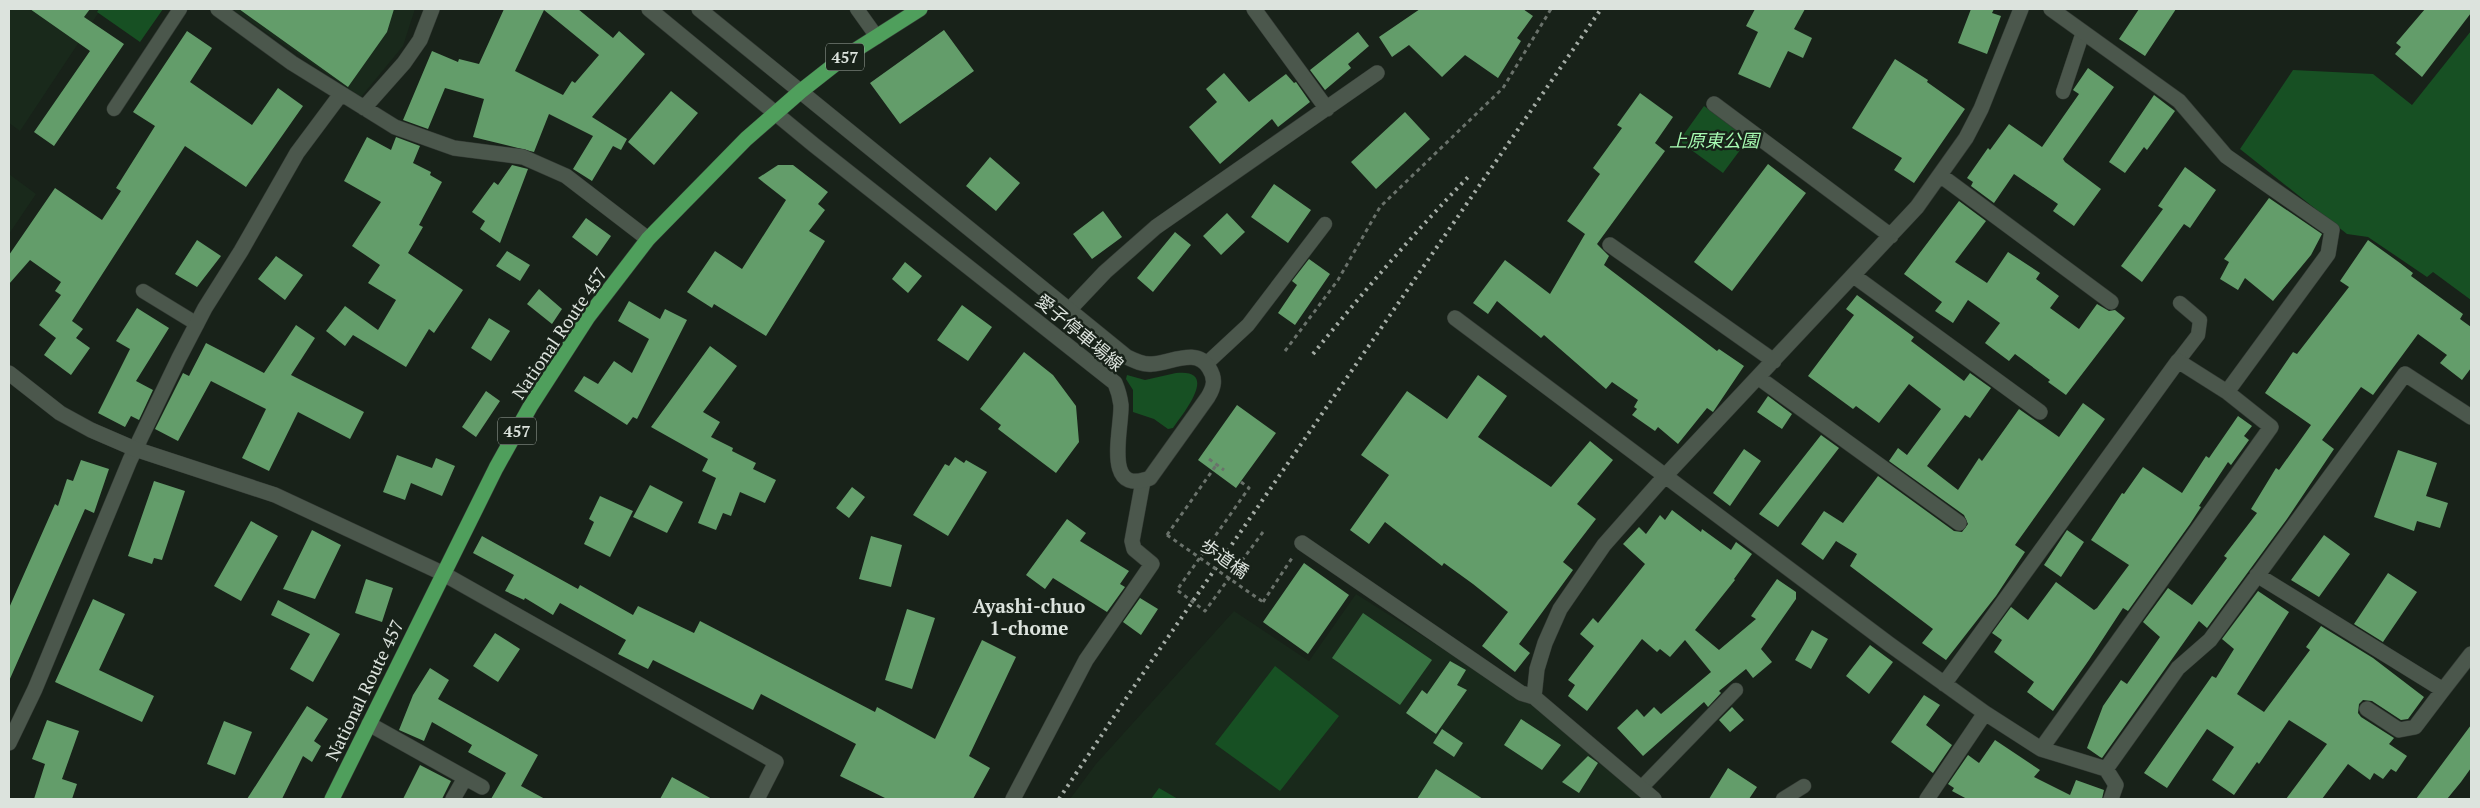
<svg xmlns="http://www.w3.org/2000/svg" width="2480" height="808" viewBox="0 0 2480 808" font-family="'PT Serif','Noto Sans JP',serif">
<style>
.built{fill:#19291b}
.green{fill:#175023}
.water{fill:#387242}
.building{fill:#639d6a;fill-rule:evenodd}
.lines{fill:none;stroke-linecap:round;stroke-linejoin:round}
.lane-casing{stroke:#343b35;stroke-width:15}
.street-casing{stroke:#343b35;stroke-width:16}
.secondary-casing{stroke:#343b35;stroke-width:16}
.highway-casing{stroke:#343b35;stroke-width:16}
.path{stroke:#6a726b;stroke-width:3;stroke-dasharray:4 4;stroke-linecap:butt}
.lane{stroke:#4b574c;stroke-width:14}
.street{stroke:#4b574c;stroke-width:15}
.secondary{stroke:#4b574c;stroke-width:15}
.highway{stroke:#4f9f5c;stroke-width:15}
.rail{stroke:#a4aca5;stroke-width:4;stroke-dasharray:2.5 5;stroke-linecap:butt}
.path-bridge{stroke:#6a726b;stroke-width:3;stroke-dasharray:4 4;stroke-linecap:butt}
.labels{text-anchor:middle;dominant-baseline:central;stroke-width:5;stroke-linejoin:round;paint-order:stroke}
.shield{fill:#182219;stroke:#a1a9a2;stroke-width:1}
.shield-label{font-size:16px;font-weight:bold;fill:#dce3dd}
.park-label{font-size:18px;font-style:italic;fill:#a7fab2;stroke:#182219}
.street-label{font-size:18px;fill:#dce3dd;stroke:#182219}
.neighbourhood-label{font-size:19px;font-weight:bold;fill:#dce3dd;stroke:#182219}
</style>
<rect width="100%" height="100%" fill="#182219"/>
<path class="built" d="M9,9H101L20,131L9,123Z
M232,9H415L403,46L361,97Z
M9,174L36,194L9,234Z
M1356,594L1529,703L1646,799H1070L1096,764L1234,611L1309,661Z"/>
<path class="green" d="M99,9H163L140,42L97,12Z
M2471,31V300L2433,272L2427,277L2368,237L2347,234L2240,149L2293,70L2373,74L2412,105Z
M1704,106L1749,138L1723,173L1679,141Z
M1176,373C1221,368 1182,415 1173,428L1168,429L1154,419L1133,412V390L1126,379L1127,375L1145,380Z
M1275,666L1339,716L1280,791L1215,744Z
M1159,788L1178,799H1151Z"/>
<path class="water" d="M1363,613L1432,660L1400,705L1332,658Z"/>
<path class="building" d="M30,9H90L84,17L124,44L54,146L34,132L90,51Z
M239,9H394L387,32L348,87Z
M504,9H578L613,38L619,31L645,54L592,117L627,139L621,150L613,146L592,181L573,169L593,136L549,114L534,152L473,137L484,99L445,88L428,129L403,120L432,51L458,62L459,59L479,64ZM544,10L599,55L575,83L572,81L563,95L515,71Z
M1420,9H1523L1533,16L1517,38L1521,41L1498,78L1465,55L1442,77L1409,45L1392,57L1379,37Z
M1755,9H1805L1794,29L1812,38L1803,58L1788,51L1770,88L1738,74L1758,32L1746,26Z
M1971,9H1994L1992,13L2001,16L1987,54L1958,43Z
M2139,9H2176L2145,56L2119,39Z
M2425,9H2471V13L2422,77L2395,54L2401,47L2396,43Z
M944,30L974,71L900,124L870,83Z
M187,31L212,48L190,82L252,125L278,88L303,106L246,187L185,146L72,321L83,329L76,338L90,348L71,375L44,355L56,338L39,325L61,295L55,291L61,282L30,260L9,284V255L55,188L102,220L121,191L116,188L155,126L133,112Z
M1358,32L1369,46L1348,64L1351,68L1325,90L1310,70Z
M1895,59L1928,80L1927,82L1965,109L1914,183L1894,170L1902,158L1852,128Z
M2088,68L2114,87L2063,159L2065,162L2101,189L2074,226L2053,211L2058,204L2014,174L1994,203L1971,186L1973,182L1967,178L1988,148L1990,150L2009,124L2042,147L2079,94L2073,90Z
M1224,73L1249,102L1286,74L1294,83L1296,82L1310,102L1278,127L1272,119L1220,164L1189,127L1217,102L1206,89Z
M671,91L698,113L654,165L628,142Z
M1640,93L1673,117L1655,143L1665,151L1597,244L1609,256L1604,265L1717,351L1719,349L1744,366L1713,412L1707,408L1678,444L1658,427L1655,431L1632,415L1637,409L1634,407L1638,400L1612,382L1606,389L1544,335L1541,338L1497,301L1488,314L1473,303L1505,260L1550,294L1585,234L1567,221L1600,174L1593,168L1622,128L1617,125Z
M2154,95L2175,111L2147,150L2144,147L2125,173L2109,162Z
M1405,112L1430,139L1376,189L1351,162Z
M367,137L391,150L396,137L420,146L413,163L431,172L430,175L442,182L419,225L423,227L408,253L463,290L434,333L429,329L406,367L353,335L345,346L326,331L345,306L378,330L396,300L368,283L380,265L352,246L381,202L344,181Z
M990,157L1020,183L996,211L966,186Z
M1768,164L1806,193L1732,291L1694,262Z
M512,165L528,169L500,243L480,229L485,221L472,212L494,182L498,185Z
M778,165H793L828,192L818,204L825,210L809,231L825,241L766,336L714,304L712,308L687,292L715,251L742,269L786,200L758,178Z
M2185,167L2216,190L2190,228L2184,224L2142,282L2121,266L2163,209L2158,206Z
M1274,184L1311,210L1288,243L1251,217Z
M2269,198L2322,234L2311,255L2273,301L2245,278L2238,290L2220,279L2229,262L2224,259Z
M1959,201L1986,221L1955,262L1987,283L2008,252L2040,273L2036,279L2059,296L2050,308L2079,329L2097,304L2109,311L2115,310L2125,318L2066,395L2048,382L2050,380L2015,354L2009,361L1985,343L2000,323L1968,300L1953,323L1935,311L1942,302L1904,274Z
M1103,211L1122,237L1092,259L1073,234Z
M1227,213L1245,232L1221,255L1203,236Z
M586,218L611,236L597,256L572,237Z
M1175,232L1191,245L1153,292L1137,278Z
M197,240L221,256L197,287L175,274Z
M2368,240L2400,263L2413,273L2411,276L2463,314L2460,319L2471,327V368L2462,380L2440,363L2447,355L2418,334L2373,395L2361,387L2322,440L2334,449L2287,519L2207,628L2199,621L2102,758L2100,757L2087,748L2103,706L2121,680L2127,684L2160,637L2143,622L2168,588L2192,605L2227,558L2224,556L2257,513L2251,509L2276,468L2279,470L2311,425L2265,393L2293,352L2297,354L2349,287L2340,281Z
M507,251L530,265L520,281L496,266Z
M276,256L303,275L285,300L258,279Z
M1309,259L1330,274L1295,325L1278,313L1297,285L1292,281Z
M905,262L922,276L908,293L892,279Z
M539,289L562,309L552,324L527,304Z
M1857,295L1914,337L1911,341L1964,381L1970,373L1991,388L1970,418L1965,415L1927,466L1958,490L1979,458L1982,461L2019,409L2059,437L2083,403L2105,419L2015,545L2025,552L1996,596L1946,660L1922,643L1933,629L1850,566L1857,554L1836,541L1823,560L1801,544L1824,511L1843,523L1878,476L1954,531L1962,532L1968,524L1964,515L1889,461L1898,448L1907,455L1941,409L1909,384L1879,423L1856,406L1853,409L1808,376L1854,315L1846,309Z
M629,301L660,319L665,309L687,320L637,419L633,417L627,425L574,391L584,376L598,384L614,361L632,373L649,339L618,321Z
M962,305L992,327L968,361L937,340Z
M137,308L169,328L136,381L153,390L139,420L131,416L125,427L98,413L130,349L116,341Z
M489,318L510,331L491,361L471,348Z
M296,325L315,338L291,375L364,412L350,439L298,412L269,471L242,458L266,409L211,381L178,441L155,429L183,373L189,376L206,343L264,373Z
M710,346L737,366L703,412L720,422L711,437L733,448L732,451L756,463L753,469L776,480L765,503L740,492L731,516L723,513L716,530L698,523L716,478L702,471L708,459L651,427Z
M1024,352L1053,375L1076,406L1079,442L1056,473L998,429L1001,425L980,409Z
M1478,375L1507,396L1478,437L1551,487L1590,441L1613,460L1577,504L1596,519L1563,562L1573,570L1519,644L1530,653L1515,672L1482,646L1508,612L1473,584L1444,563L1442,566L1385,522L1369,544L1350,530L1389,475L1361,455L1407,391L1447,419Z
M486,391L500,401L476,437L462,427Z
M1768,396L1792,414L1782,429L1757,412Z
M1237,405L1276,433L1236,488L1198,460Z
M2238,416L2252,426L2244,436L2249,440L2231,465L2228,462L2199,506L2201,507L2190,524L2128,611L2123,608L2089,660L2053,711L2027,692L2034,682L1994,652L2002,640L1992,633L2011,607L2028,620L2056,582L2094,610L2097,608L2129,565L2091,540L2122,493L2124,494L2143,467L2182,493L2206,456L2209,458Z
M1821,435L1839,448L1778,527L1759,514Z
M1744,449L1761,461L1730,506L1713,493Z
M2398,450L2437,463L2426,496L2448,503L2440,528L2417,521L2414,531L2374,517Z
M397,455L432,468L436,458L455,466L442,496L411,483L405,500L383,492Z
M955,457L964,463L966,460L987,472L948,536L913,515L945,464L949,466Z
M81,460L109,469L94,513L85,509L9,681V608L55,504L58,506L67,479L73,481Z
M154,481L185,491L162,560L154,558L152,564L128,556Z
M650,485L683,502L667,533L633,517Z
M852,487L865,497L849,518L836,508Z
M600,496L633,511L610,557L584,544L594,522L589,519Z
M1672,510L1701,532L1702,529L1731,550L1736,542L1752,554L1734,579L1735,580L1695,630L1719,650L1756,619L1751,616L1777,579L1796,592V599L1761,649L1772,662L1753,678L1746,669L1719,691L1721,693L1708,707L1704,702L1643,756L1617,728L1637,709L1644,717L1654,707L1661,714L1711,672L1685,640L1670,657L1660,649L1657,652L1642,639L1587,711L1568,696L1575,685L1568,680L1594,646L1580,634L1593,618L1598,623L1645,564L1623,544L1639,527L1646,534L1660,515L1665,520Z
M1067,519L1086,533L1080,541L1129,571L1120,584L1125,587L1107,612L1053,578L1045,589L1026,575Z
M251,521L278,536L241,601L214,586Z
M312,530L341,545L315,599L283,589Z
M2067,530L2084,542L2061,577L2044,565Z
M2324,535L2350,554L2319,597L2291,580Z
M482,536L578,589L580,585L633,615L638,606L694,633L700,621L875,712L877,707L935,739L982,640L1016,657L969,756L990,768L973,799H887L840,776L856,744L761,694L753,710L653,660L648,669L618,654L626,640L560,603L553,615L525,598L524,600L505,591L514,575L473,553Z
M871,536L902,545L891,587L859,579Z
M1304,563L1349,595L1308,654L1263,622Z
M2388,573L2417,592L2383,642L2354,624Z
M366,579L393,588L382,622L355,613Z
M2258,591L2289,612L2237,694L2264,712L2310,650L2306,647L2321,626L2373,658L2424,697L2408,719L2401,720L2372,701L2363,700L2359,704L2358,713L2361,717L2394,738L2389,744L2407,756L2396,772L2391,769L2383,779L2374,773L2370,780L2348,764L2322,799H2286L2327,744L2289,720L2259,764L2257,762L2234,795L2212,780L2234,747L2207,729L2167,788L2144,773L2212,676L2216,678L2234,649L2222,639Z
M1140,598L1158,609L1141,635L1123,622Z
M93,599L125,614L99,670L154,696L142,722L55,682Z
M278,600L340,634L313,682L290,669L310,634L271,615Z
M907,609L935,618L912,689L885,680Z
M1812,630L1828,639L1811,669L1795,660Z
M495,633L520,649L498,682L473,666Z
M1870,645L1893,662L1869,694L1846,676Z
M1450,661L1466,670L1457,685L1467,690L1436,734L1406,713L1422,690L1427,694Z
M430,668L449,680L438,699L538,755L521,786L545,799H491L506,773L468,752L472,745L432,722L424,741L399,730L413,695Z
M1924,695L1940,705L1926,725L1952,745L1933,773L1891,742Z
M307,706L328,719L314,741L321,746L312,762L303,756L282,799H247Z
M1732,707L1744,720L1730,732L1719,720Z
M1521,719L1561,745L1542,770L1504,745Z
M47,720L79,731L62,779L77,784L72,799H34L45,764L32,759Z
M224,721L252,732L235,775L207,764Z
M2471,725V768L2461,782L2447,799H2416Z
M1442,729L1463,743L1454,757L1433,743Z
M1995,740L2040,770L2034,777L2070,795L2076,780L2104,790L2102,799H1967L1952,791L1954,788L1948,784L1968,755L1979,763Z
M1588,756L1598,763L1579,793L1562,782Z
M420,765L451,781L442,799H403Z
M1728,768L1757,787L1749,799H1709Z
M1436,769L1483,799H1417Z
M672,777L712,799H660Z"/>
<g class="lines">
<g class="lane-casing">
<path id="lane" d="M857,9L877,37
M2063,92L2083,32
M114,109L180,9
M143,291L197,324
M2178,361L2198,335L2200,320L2180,303
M1206,364L1248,325L1325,224
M1641,788L1736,690
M1783,799L1804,786"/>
</g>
<g class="street-casing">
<path id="street" d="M218,9L292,63L395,127L454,148L523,157L566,176L648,239
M1254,9L1327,109
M2051,9L2179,101L2226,156L2332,230L2328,254L2227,392
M1714,104L1891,236
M364,108L404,63L420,40L432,9
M1940,175L2111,302
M1610,245L1774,361
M1854,276L2040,412
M1069,310L1105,272L1156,227L1377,73
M1455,318L1889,644L1985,713L2041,749L2106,769L2178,668L2210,640L2405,374L2471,417
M1759,378L1959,523
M1302,543L1521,693L1534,697
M442,573L776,762L757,799
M2257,575L2443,690L2471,654
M1944,684L2178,361L2227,392L2271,427L2041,749
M2367,709L2399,730L2415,727L2443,690
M369,724L482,787
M9,743L35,689L130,460L179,358L205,308L241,251L297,153L341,94
M2106,769L2116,785L2111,799
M453,799L465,778
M1013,799L1086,660L1152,564L1134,549L1132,541L1143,481
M1654,799L1534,697L1537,669L1545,643L1560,609L1604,545L1665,476L1917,207L1966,138L1981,109L2021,9
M1927,799L1985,713"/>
</g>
<g class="secondary-casing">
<path id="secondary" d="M649,9L814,145L1115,383C1118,390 1120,397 1121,405C1122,429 1102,497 1150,478L1208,397C1214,387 1216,379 1209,368C1197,347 1171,363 1152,364C1143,365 1135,361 1127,357L699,9
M9,373L60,413L91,430L135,449L275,495L442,573"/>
</g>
<g class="highway-casing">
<path id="highway" d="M332,799L496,468L530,407L588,317L648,239L746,139L801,91L843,58L920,9"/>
</g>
<path class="path" d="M1285,351L1338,280L1380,207L1503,88L1551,9
M1209,459L1224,470
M1241,482L1249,488L1177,590L1205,611L1263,532
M1167,535L1217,464
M1263,602L1292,558"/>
<use href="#lane" class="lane"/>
<use href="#street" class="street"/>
<use href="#secondary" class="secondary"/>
<use href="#highway" class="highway"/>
<path class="rail" d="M1313,354C1363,292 1414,233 1470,175
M1059,799L1133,688L1601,9"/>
<path class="path-bridge" d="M1167,535L1263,602"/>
</g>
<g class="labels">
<g class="shield">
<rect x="826" y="43.5" width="38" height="27" rx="4"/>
<rect x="498" y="417.5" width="38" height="27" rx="4"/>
</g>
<g class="shield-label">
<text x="845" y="57">457</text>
<text x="517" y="431">457</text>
</g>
<g class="park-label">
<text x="1714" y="140">上原東公園</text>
</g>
<g class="street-label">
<text transform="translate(1080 332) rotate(40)">愛子停車場線</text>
<text transform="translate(559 333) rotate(-56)">National Route 457</text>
<text transform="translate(1225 558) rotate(35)">歩道橋</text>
<text transform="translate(364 690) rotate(-64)">National Route 457</text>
</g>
<g class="neighbourhood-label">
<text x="1029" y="605">Ayashi-chuo<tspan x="1029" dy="22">1-chome</tspan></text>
</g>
</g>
<rect width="2480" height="808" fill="none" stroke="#dce3dd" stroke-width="20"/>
</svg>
